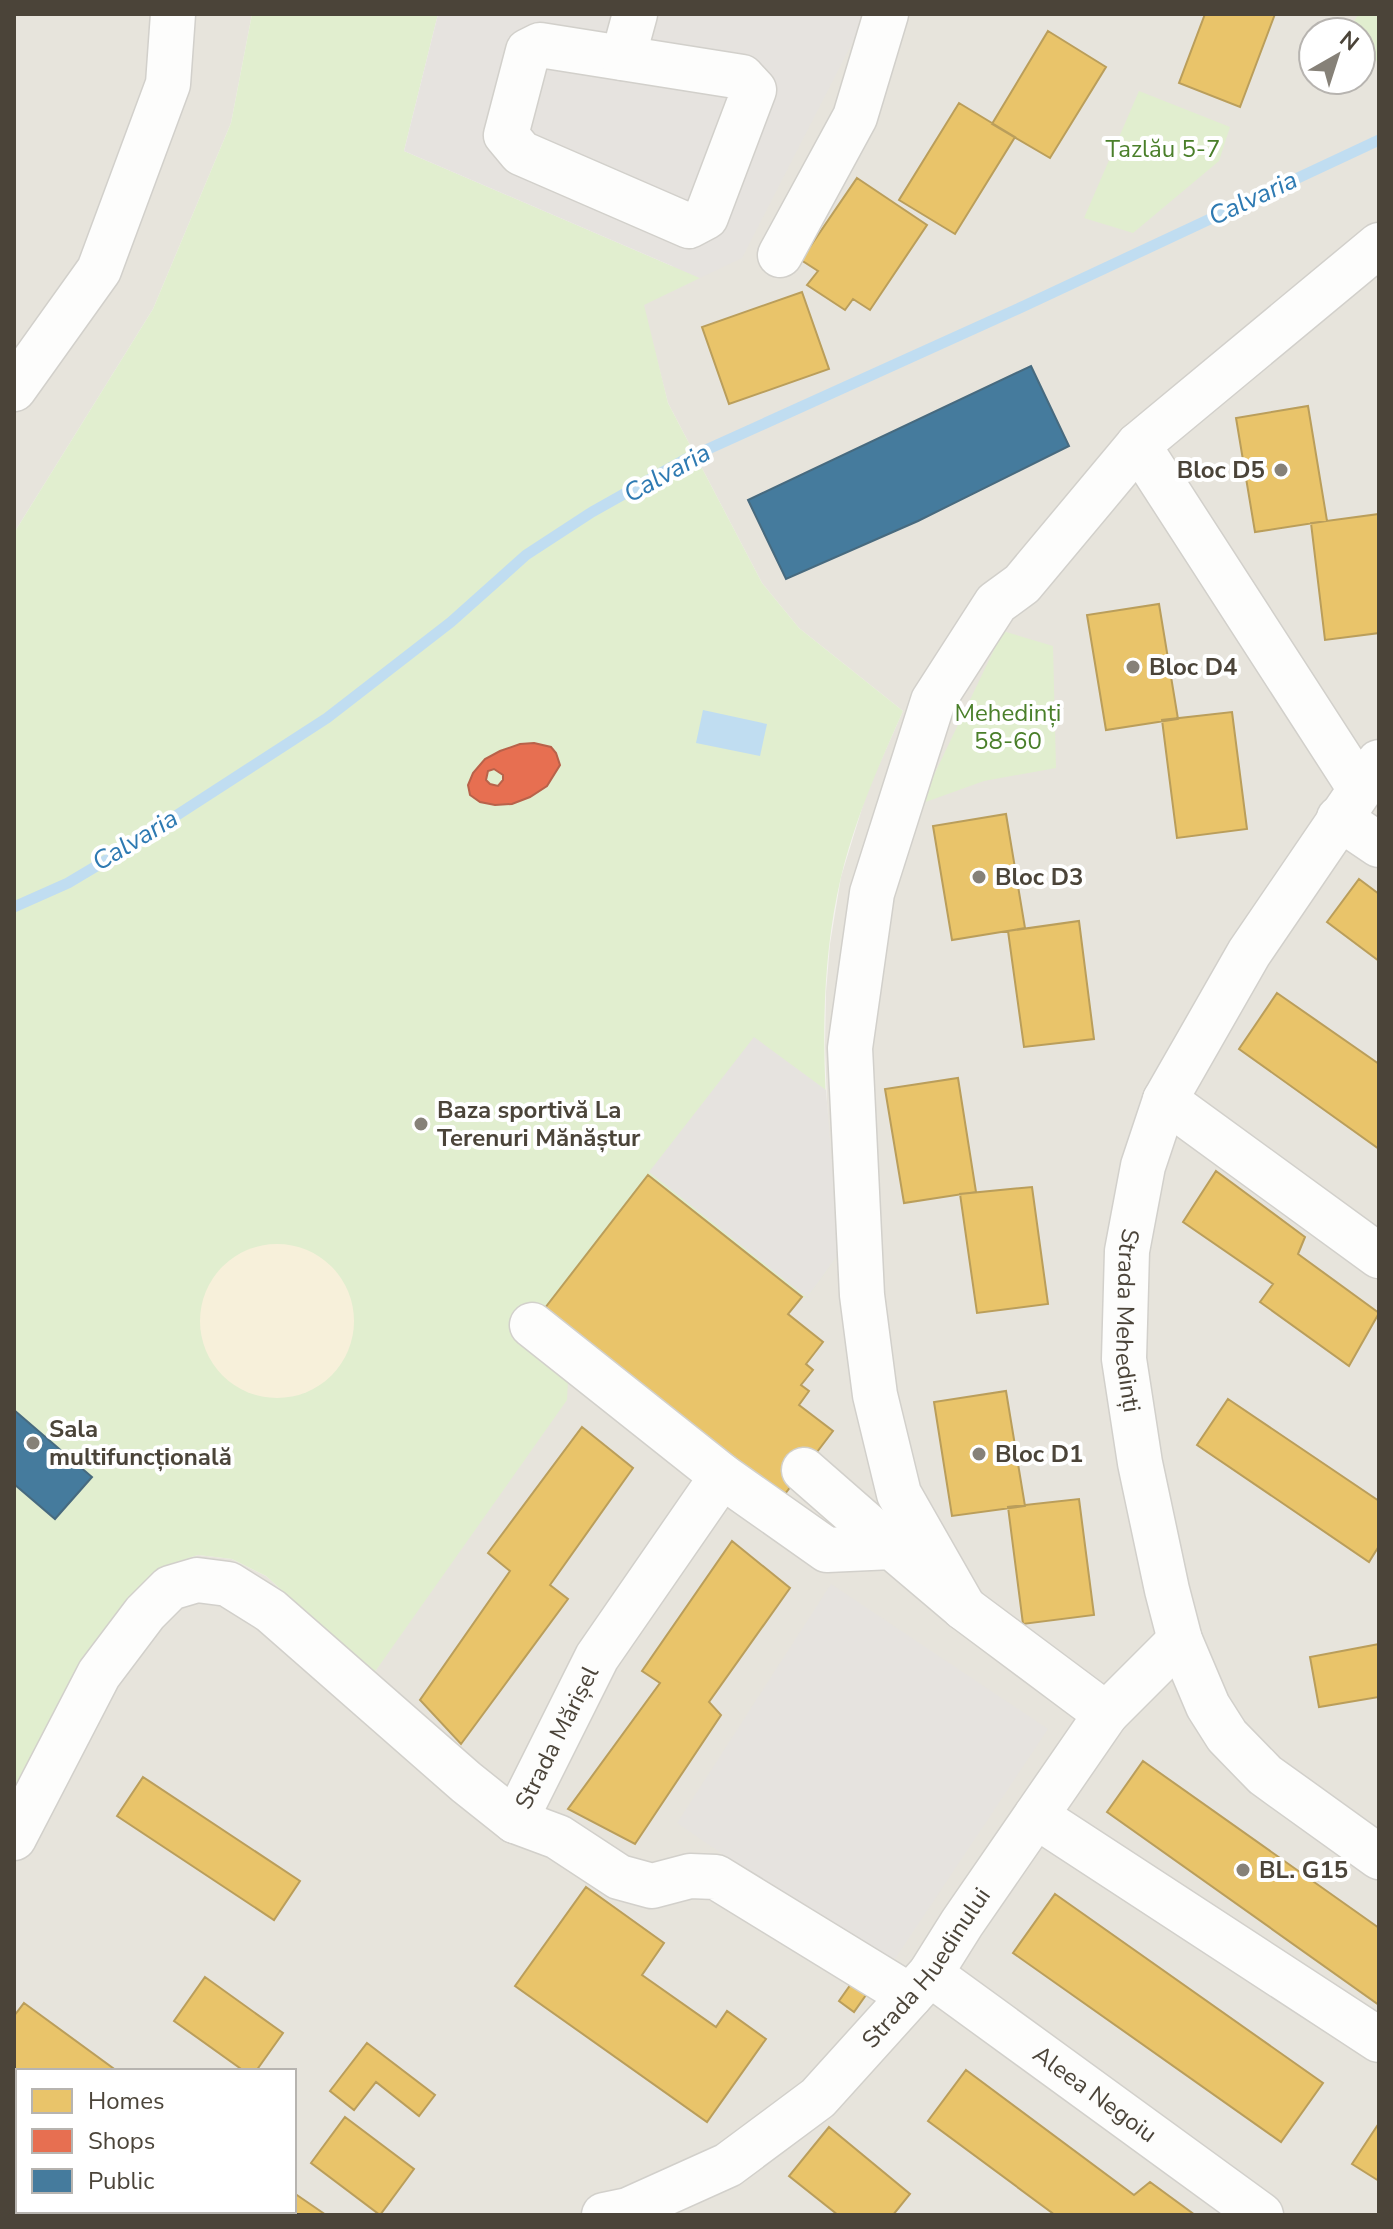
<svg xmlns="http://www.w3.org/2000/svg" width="1393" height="2229" viewBox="0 0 1393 2229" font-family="'Nunito Sans',sans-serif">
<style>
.residential{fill:#e7e4dc;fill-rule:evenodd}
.green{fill:#e1eecf}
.sand{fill:#f7f0da}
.parking{fill:#e6e3df}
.water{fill:#c0ddf1}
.homes{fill:#e9c46a;stroke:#ba9e5b;stroke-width:2}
.shops{fill:#e76f51;stroke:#b8624a;stroke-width:2;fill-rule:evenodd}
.public{fill:#457b9d;stroke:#476a7f;stroke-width:2}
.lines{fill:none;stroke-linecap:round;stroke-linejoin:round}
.stream{stroke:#c0ddf1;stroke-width:11}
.minor-casing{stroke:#d2d0cb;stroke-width:47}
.minor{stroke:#fdfdfc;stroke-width:44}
.poi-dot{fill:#868178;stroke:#fff;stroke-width:3}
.labels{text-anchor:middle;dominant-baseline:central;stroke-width:8;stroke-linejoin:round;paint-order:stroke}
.park-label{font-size:24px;fill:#4a7f2a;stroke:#fff}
.poi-label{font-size:24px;font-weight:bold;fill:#4b4439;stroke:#fff;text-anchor:start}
.street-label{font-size:24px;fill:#4b4439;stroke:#fff}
.water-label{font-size:26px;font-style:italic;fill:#2e7ab2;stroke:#fff}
</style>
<rect width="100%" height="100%" fill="#f4f2ee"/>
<path class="residential" d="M14,14H252L231,123L153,309L14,533Z
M867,14H1379V2215H14V1795L117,1615L146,1580L165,1566L198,1555L232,1559L266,1576L374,1673L569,1363L648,1175L802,1297L829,1157L825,1046L826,992L830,944L841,877L867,792L903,711L799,628L762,583L668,403L643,305ZM1313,32H1361V80H1313ZM18,2071H294V2211H18Z"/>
<path class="green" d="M252,14H438L404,151L700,278L644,305L668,403L762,583L799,628L903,711C879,765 855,819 841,877C812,1000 827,1130 839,1254L807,1298L802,1297L648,1176L569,1363L567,1400L374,1673L266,1576L232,1559L198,1555L165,1566L146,1580L117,1615L14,1795V533L153,309L231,123Z
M1359,14H1379V62L1361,52V32H1346Z
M1139,91L1230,127L1219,161L1133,233L1084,218Z
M1003,631L1053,646L1056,768L984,781L920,804Z"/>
<path class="sand" d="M200 1321a77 77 0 1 1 154 0a77 77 0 1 1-154 0Z"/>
<path class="parking" d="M438,14H867L742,258L700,278L404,151Z
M754,1037L826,1090L839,1254L807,1298L649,1172Z
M831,1584L1048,1729L889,1968L677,1823Z"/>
<path class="water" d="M703,710L767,724L760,756L696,743Z"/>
<path class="homes" d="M1205,14H1275L1240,107L1179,83Z
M1048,31L1106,67L1050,158L992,124Z
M959,103L1015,137L955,234L899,200Z
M857,178L927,225L870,310L853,299L845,310L807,285L818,271L801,260Z
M802,292L829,369L729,404L702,327Z
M1308,406L1327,521L1255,532L1236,418Z
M1379,514V633L1325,640L1311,523Z
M1159,604L1178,719L1106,730L1087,615Z
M1232,712L1247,829L1177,838L1162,720Z
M1006,814L1025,928L952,940L933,826Z
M1359,879L1379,894V961L1327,922Z
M1079,921L1094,1039L1024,1047L1008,931Z
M1277,993L1379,1064V1149L1239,1049Z
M958,1078L976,1192L904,1203L885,1089Z
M1216,1171L1305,1237L1298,1254L1379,1313L1349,1366L1260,1302L1273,1284L1183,1222Z
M648,1175L802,1297L788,1314L823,1342L806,1364L813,1370L801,1385L809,1391L799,1405L833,1431L778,1503L538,1317Z
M1032,1187L1048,1304L977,1313L960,1194Z
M1006,1391L1025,1506L952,1516L934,1402Z
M1228,1399L1379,1501V1546L1369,1562L1197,1445Z
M582,1427L633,1468L550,1585L568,1599L461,1744L420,1700L510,1571L488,1553Z
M1079,1499L1094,1615L1023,1624L1008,1507Z
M732,1541L790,1588L709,1702L721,1715L635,1844L568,1809L660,1683L642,1671Z
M1379,1644V1697L1319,1707L1310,1657Z
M1143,1761L1379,1928V2005L1107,1812Z
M143,1777L300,1881L274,1920L117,1816Z
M586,1887L664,1943L642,1975L716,2027L727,2011L766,2039L707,2122L515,1986Z
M1055,1894L1323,2083L1281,2142L1013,1953Z
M858,1974L873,1985L854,2012L839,2001Z
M205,1977L283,2033L256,2071H244L174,2021Z
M24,2003L117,2071H18V2209L14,2206V2016Z
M367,2043L435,2095L419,2116L376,2082L354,2110L330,2091Z
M966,2070L1134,2195L1150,2182L1195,2215H1055L928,2121Z
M345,2117L414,2169L380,2215L311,2163Z
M1379,2123V2181L1352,2164Z
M829,2127L910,2194L893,2215H838L789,2176Z
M294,2193L326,2215H239L241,2211H294Z
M21,2211H44L41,2215H26Z"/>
<path class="shops" d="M534,743L551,747L556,753L560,765L547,786L530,797L512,804L495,805L480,802L470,795L468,785L473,773L485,759L500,751L520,744ZM494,769L503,775V780L498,786L490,784L486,780L488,771Z"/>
<path class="public" d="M1031,366L1069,446L918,521L786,579L748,500Z
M14,1410L92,1477L55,1519L14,1484Z"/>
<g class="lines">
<path class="stream" d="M14,907L68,883L120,852L327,718L451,622L526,555L592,512L686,459L1024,306L1379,140"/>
<g class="minor-casing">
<g id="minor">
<path d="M540,45L742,77L754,90L706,217L689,226L521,153L506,135L528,51Z"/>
<path d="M623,58L635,14"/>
<path d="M780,255L855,117L886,14"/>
<path d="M14,389L99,270L168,84L173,14"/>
<path d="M1138,445L1360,789"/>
<path id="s1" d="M1379,762L1249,953L1165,1100L1143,1166L1127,1251L1124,1359L1140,1463L1167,1590L1180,1640L1208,1706L1227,1736L1265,1775L1379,1857"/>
<path d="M1339,818L1379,845"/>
<path d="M1165,1100L1379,1256"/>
<path d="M532,1325L722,1476L827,1550L892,1547L964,1608L1106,1714"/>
<path d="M804,1470L892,1547"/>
<path d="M964,1608L899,1494L875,1395L862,1295L850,1048L872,893L933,701L996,603L1022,584L1138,445L1379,245"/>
<path d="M1036,1816L1379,2040"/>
<path d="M515,1821L558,1837L619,1877L652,1886L690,1876L716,1877L910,1996"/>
<path id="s2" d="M14,1838L99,1674L145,1613L170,1588L197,1580L228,1584L271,1611L466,1782L515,1821L597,1657L722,1476"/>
<path id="s3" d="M930,1974L1261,2215"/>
<path id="s4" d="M604,2215L628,2210L728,2165L818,2098L930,1974L962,1923L1106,1714L1180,1640"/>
</g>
</g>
<use href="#minor" class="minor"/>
</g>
<g class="poi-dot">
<circle cx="1281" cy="470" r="8"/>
<circle cx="1133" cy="667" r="8"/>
<circle cx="979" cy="877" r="8"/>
<circle cx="421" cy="1124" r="8"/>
<circle cx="33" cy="1443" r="8"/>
<circle cx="979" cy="1454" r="8"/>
<circle cx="1243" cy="1870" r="8"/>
</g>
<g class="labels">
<g class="park-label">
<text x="1163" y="149">Tazlău 5-7</text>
<text x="1008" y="713">Mehedinți<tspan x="1008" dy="28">58-60</tspan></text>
</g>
<g class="poi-label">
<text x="1265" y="470" text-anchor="end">Bloc D5</text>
<text x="1149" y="667">Bloc D4</text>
<text x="995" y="877">Bloc D3</text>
<text x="437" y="1110">Baza sportivă La<tspan x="437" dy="28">Terenuri Mănăștur</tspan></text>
<text x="49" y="1429">Sala<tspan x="49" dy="28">multifuncțională</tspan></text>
<text x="995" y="1454">Bloc D1</text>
<text x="1259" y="1870">BL. G15</text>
</g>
<g class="street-label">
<text stroke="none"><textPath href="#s1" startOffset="626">Strada Mehedinți</textPath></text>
<text stroke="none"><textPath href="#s2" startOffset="822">Strada Mărișel</textPath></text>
<text stroke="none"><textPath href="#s4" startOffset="416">Strada Huedinului</textPath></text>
<text stroke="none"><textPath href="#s3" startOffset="204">Aleea Negoiu</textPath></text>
</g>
<g class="water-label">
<text transform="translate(1253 198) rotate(-25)">Calvaria</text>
<text transform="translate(667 473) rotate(-29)">Calvaria</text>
<text transform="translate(135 840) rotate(-31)">Calvaria</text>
</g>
</g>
<rect width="1393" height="2229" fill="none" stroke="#4b4439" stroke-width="32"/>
<rect x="16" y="2069" width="280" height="144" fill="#ffffff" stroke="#b7b4b0" stroke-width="2"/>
<rect x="32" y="2089" width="40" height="24" fill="#e9c46a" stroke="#b7b4b0" stroke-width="2"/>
<text x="88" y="2109" font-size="24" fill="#4b4439">Homes</text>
<rect x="32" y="2129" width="40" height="24" fill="#e76f51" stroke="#b7b4b0" stroke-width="2"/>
<text x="88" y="2149" font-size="24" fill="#4b4439">Shops</text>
<rect x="32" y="2169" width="40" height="24" fill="#457b9d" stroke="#b7b4b0" stroke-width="2"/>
<text x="88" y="2189" font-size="24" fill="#4b4439">Public</text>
<g transform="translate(1337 56) rotate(39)"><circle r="38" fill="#ffffff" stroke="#b7b4b0" stroke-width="2"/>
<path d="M0-6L14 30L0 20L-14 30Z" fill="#868178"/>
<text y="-12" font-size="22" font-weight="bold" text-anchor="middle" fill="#4b4439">N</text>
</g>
</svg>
